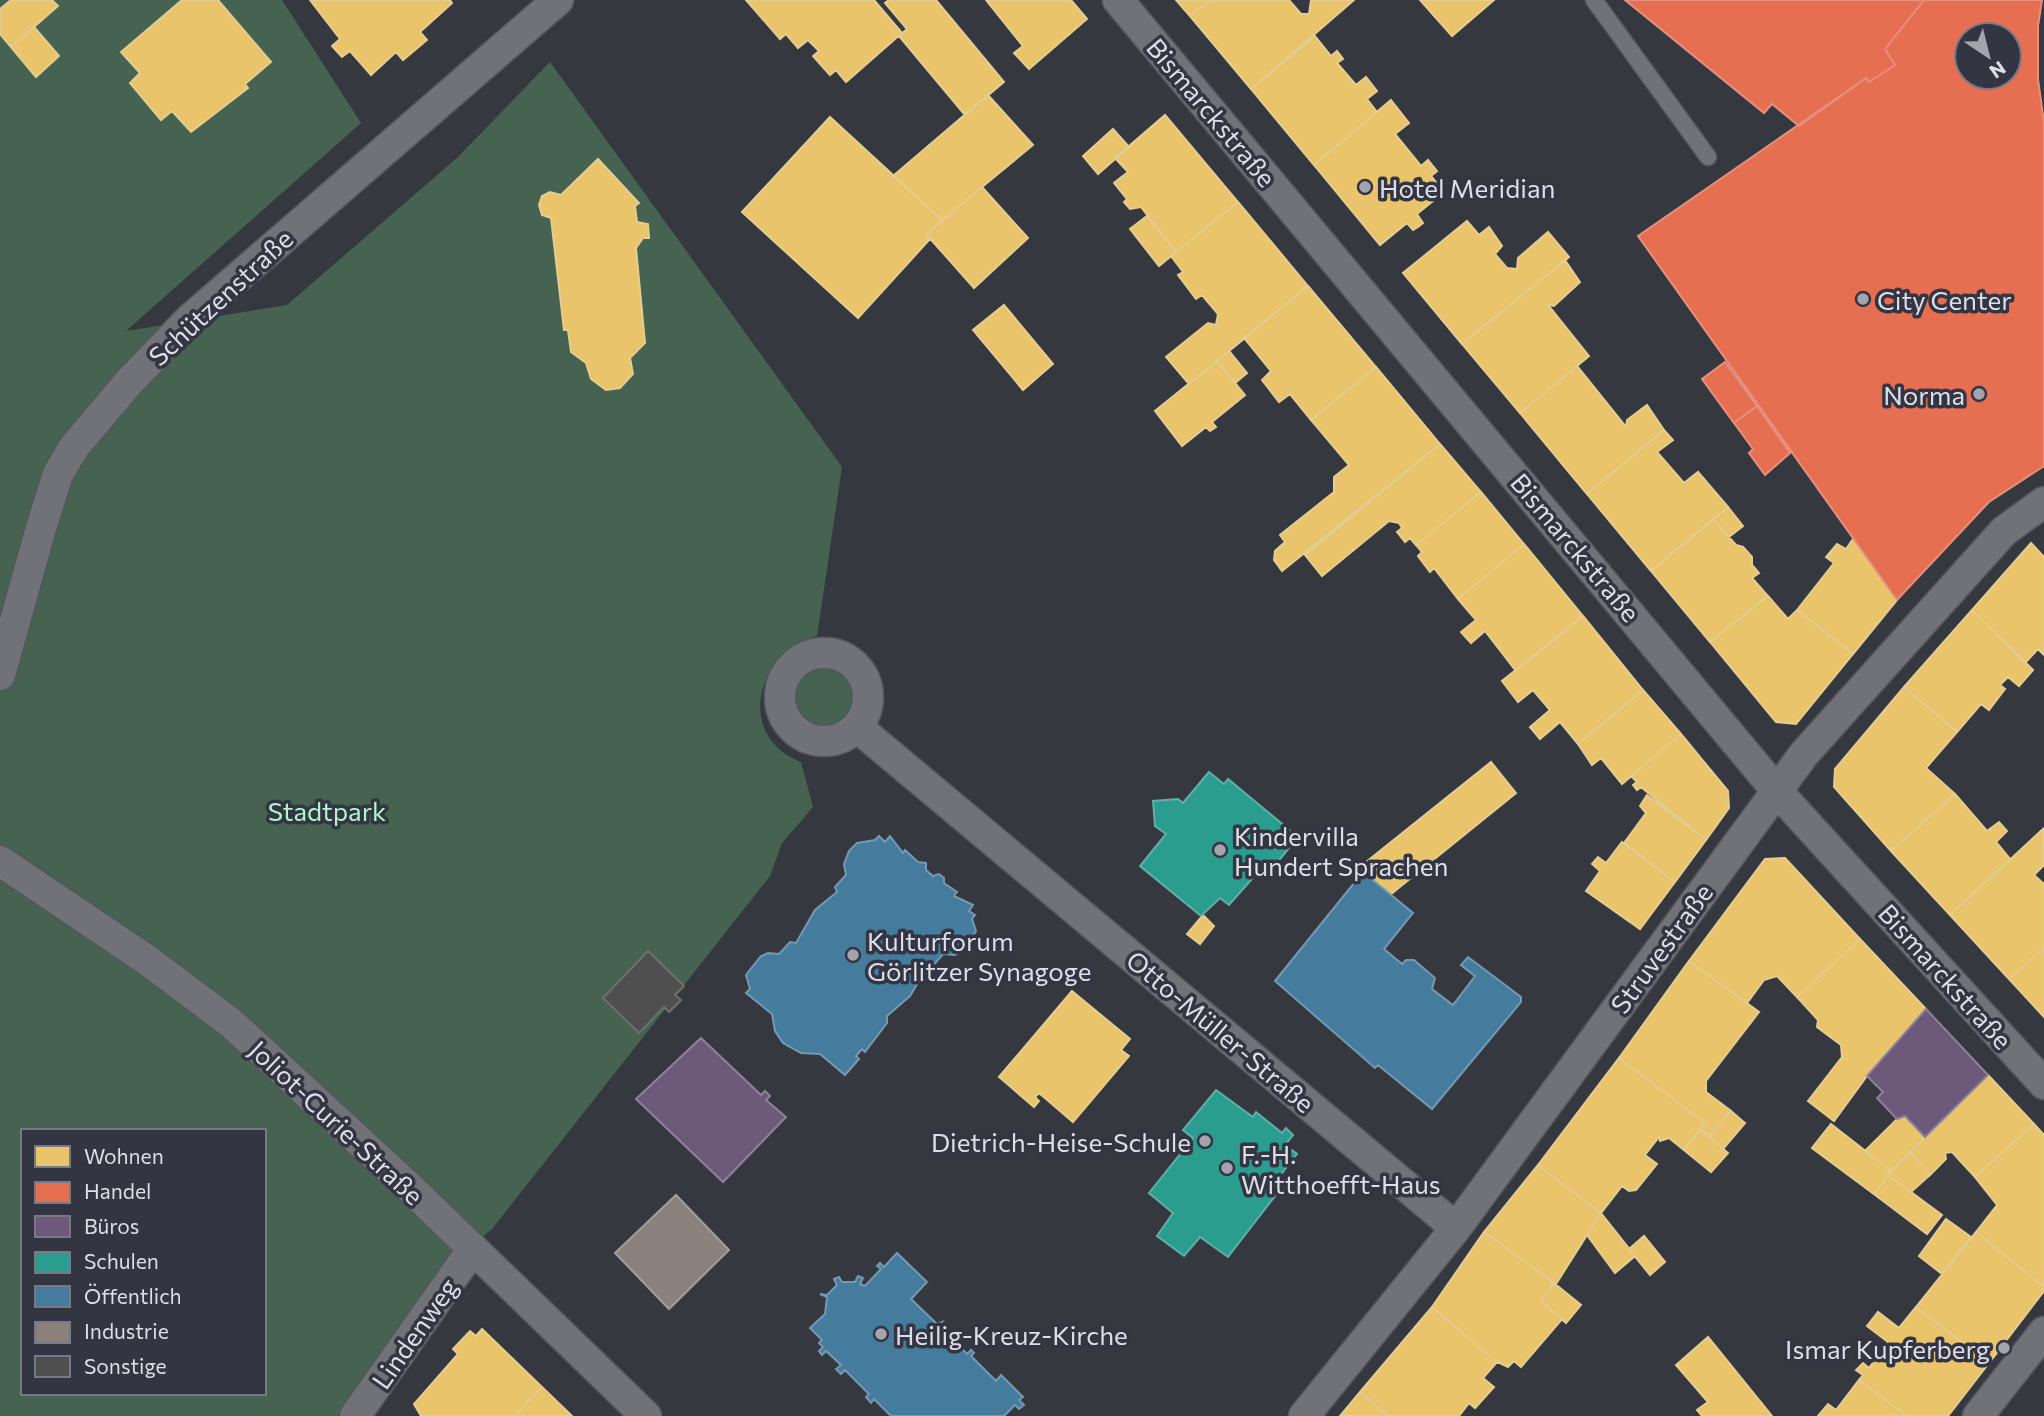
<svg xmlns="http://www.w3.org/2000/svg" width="2044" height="1416" viewBox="0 0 2044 1416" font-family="Commissioner,sans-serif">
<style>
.green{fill:#466351;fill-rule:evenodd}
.homes{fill:#e9c46a;stroke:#e5cc90;stroke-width:2}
.shops{fill:#e76f51;stroke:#e4907e;stroke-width:2;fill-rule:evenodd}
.offices{fill:#6d597a;stroke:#8f819b;stroke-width:2}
.schools{fill:#2a9d8f;stroke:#60b0a9;stroke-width:2}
.public{fill:#457b9d;stroke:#7399b3;stroke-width:2}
.industry{fill:#8a817c;stroke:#a39d9c;stroke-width:2}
.building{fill:#504f50;stroke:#706f70;stroke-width:2}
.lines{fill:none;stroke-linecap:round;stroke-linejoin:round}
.service-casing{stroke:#55565d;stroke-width:19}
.minor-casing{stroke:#55565d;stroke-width:33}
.service{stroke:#717278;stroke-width:16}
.minor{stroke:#717278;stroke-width:30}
.poi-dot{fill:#a3a4ad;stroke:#333543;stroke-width:2.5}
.labels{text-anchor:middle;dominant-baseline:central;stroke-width:7;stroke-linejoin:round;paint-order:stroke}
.street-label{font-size:26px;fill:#dddee7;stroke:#333543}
.poi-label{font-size:26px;fill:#dddee7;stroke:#333543;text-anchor:start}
.park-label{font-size:26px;fill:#aff7c9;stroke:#333543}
</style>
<rect width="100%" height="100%" fill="#363840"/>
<path class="green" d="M0,0H282L361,123L126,331L287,305L458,157L550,62L842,467L817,636C754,654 736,737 801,762L813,807L782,843L770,876L492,1229L445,1267L338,1416H0ZM23,1131H264V1393H23Z
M796 697a28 28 0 1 1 56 0a28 28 0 1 1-56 0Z"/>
<path class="homes" d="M11,0H52L58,6L11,47L0,34V9Z
M182,0H218L271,62L245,84L248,88L191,132L172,111L161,120L130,83L140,73L121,52Z
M310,0H450L452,3L420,32L427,40L403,60L396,52L371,75L350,51L342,57L332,46L340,39Z
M746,0H874L902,33L846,82L836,70L830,75L813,56L819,51L808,40L798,48L786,34L780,39Z
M889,0H936L1004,82L965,115L899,36L907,29L885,3Z
M986,0H1071L1087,19L1029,69L1014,53L1023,46Z
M1176,0H1209L1190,16Z
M1209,0H1289L1301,14H1309L1311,0H1354L1251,89L1190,16Z
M1420,0H1494L1452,36Z
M34,27L59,56L36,77L11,47Z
M1315,36L1331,56L1337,51L1343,59L1337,63L1356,85L1366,77L1377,91L1367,99L1377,112L1314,165L1251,89Z
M988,95L1033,145L942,220L893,176Z
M1391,100L1409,123L1395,134L1421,166L1428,160L1437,171L1431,176L1444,192L1417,214L1423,223L1418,227L1413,230L1407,223L1380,245L1314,165Z
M1165,115L1238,202L1176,252L1141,207L1130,209L1124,202L1127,199L1114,183L1128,172L1115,158Z
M830,117L942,220L926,234L930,239L858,318L742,212Z
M1113,129L1129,147L1098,174L1083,156Z
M598,159L639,203L635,206L637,222L648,224L649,238H643L636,248L645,343L630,358L633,374L620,388L606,390L591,379L586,363L571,352L568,330H564L551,218L542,215L539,205L542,196L550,192L561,195Z
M982,187L1028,238L974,288L926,234Z
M1238,202L1308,286L1189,384L1166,357L1208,323L1216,325L1218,314L1202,295L1196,299L1178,275L1183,272L1171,256Z
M1147,216L1176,252L1159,266L1130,229Z
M1467,221L1479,235L1489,227L1502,246L1495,254L1507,268L1517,269L1518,258L1548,232L1569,257L1462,344L1403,273Z
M1565,260L1580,282L1554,306L1548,305L1589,356L1520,413L1462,344Z
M1308,286L1376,367L1311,420L1290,394L1279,402L1262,380L1271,371L1244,338Z
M1004,305L1053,364L1023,390L973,330Z
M1229,351L1247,373L1235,383L1217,361Z
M1217,361L1245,395L1212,422L1216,427L1210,431L1206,427L1182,446L1155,411Z
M1577,366L1626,427L1627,420L1647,405L1664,430L1587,494L1520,413Z
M1376,367L1440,444L1282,571L1274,560L1275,551L1285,542L1280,535L1334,492V477L1349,465L1311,420Z
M1664,430L1673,440L1657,452L1684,483L1698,472L1728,507L1651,571L1587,494Z
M1440,444L1481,492L1416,545L1410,538L1405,542L1397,532L1402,528L1399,523L1389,521L1322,576L1305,555Z
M1481,492L1524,544L1458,599L1434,568L1430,572L1418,556L1422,552L1416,545Z
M1728,507L1743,526L1729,537L1713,519Z
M1713,519L1736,545L1743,547L1752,557V565L1759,573L1752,578L1768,596L1710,642L1651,571Z
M1853,539L1897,600L1853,654L1797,610L1834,563L1826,557L1837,544L1846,549Z
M2031,543L2044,557V655L2038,649L2025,663L1972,610Z
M1524,544L1583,616L1516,671L1485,631L1471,643L1461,632L1476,620L1458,599Z
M1768,596L1788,619L1797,610L1853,654L1796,724L1776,722L1710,642Z
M1972,610L2033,670L2019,686L2008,677L2000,685L2005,689L1989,710L1981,704L1957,732L1904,687Z
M1583,616L1643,690L1578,744L1560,722L1540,739L1530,727L1550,710L1533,690L1518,702L1502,681Z
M1904,687L1957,732L1926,768L1955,794L1891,851L1834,787L1835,769Z
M1643,690L1681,734L1622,784L1601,758L1592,765L1578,744Z
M1681,734L1728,791L1729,808L1706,840L1641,787L1637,790L1633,785L1637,782L1631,776Z
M1491,762L1516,793L1390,895L1363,872L1361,866Z
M1955,794L1987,831L1999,822L2007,831L1996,842L2010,859L1950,915L1891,851Z
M1647,795L1706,840L1675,882L1624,843L1646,813L1640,806Z
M2043,829L2044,865L2034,875L2044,884V948L2009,979L1950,915Z
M1622,842L1675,882L1640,929L1586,891L1600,871L1592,864L1598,857L1606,863Z
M1785,858L1860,939L1797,997L1777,976L1764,980L1747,1003L1689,961L1765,859Z
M1203,915L1214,926L1200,944L1187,934Z
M1860,939L1926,1009L1867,1076L1834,1121L1808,1101L1842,1057L1841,1045L1817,1027L1818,1020L1797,997Z
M2044,948V1017L2009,979Z
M1689,961L1759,1012L1706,1081V1092L1731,1111L1709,1136L1700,1129L1705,1123L1619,1058Z
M1072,991L1130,1039L1121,1050L1129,1056L1073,1122L1039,1093L1035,1097L1039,1101L1034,1107L999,1077Z
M1619,1058L1705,1123L1684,1150L1669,1138L1660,1141L1659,1137L1645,1155L1657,1164L1636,1190L1629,1191L1622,1186L1601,1213L1538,1165Z
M1988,1075L2034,1124L1975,1177L1952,1152L1945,1153L1946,1159L1930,1175L1910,1152Z
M1731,1111L1745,1123L1723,1149L1709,1136Z
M1905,1116L1925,1137L1891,1171L1865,1151L1897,1119Z
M1831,1124L1891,1171L1874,1194L1812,1148Z
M2034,1124L2044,1135V1287L1976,1232L1997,1205L1975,1177Z
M1700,1129L1728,1153L1711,1172L1684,1150Z
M1910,1152L1930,1175L1911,1192L1888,1175Z
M1538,1165L1601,1213L1556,1284L1484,1232Z
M1888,1175L1942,1215L1927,1234L1874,1194Z
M1601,1213L1635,1256L1615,1273L1587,1235Z
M1946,1219L1971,1237L1942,1274L1919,1256Z
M1484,1232L1554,1283L1541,1301L1562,1319L1521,1367L1514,1361L1508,1367L1497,1362L1432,1307Z
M1976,1232L2044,1287V1291L1989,1363L1916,1307Z
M1644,1236L1665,1262L1650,1275L1629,1249Z
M1554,1283L1581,1305L1566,1323L1541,1301Z
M1432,1307L1497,1362L1483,1378L1494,1387L1475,1408L1469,1403L1459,1416H1388L1360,1392Z
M1916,1307L1989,1363L1948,1416H1907L1859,1380L1863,1375L1856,1370L1863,1363L1869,1368L1888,1342L1867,1326L1878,1312L1899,1328Z
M482,1329L542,1387L514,1416H421L414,1404L458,1354L453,1349L470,1331L476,1336Z
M1708,1337L1772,1416H1702L1697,1410L1708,1402L1676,1365Z
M1859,1380L1907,1416H1818L1828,1404L1836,1410Z
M542,1387L572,1416H514Z
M1360,1392L1388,1416H1340Z"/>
<path class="shops" d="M1625,0H1924L1885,49L1895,65L1869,82L1866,78L1799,126L1772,104L1764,113Z
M1924,0H2042L2038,26V79L2044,123V466L1989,502L1897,600L1638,236L1866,78L1869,82L1895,65L1885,49ZM1967,35H2009V77H1967Z
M1725,362L1757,406L1734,423L1702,379Z
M1757,406L1790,453L1765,475L1749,453L1753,449L1734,423Z"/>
<path class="offices" d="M1926,1009L1988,1075L1925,1137L1905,1116L1897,1119L1877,1098L1883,1092L1867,1076Z
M701,1038L761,1095L765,1091L770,1096L766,1100L786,1117L723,1182L636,1099Z"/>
<path class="schools" d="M1209,772L1224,784L1228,779L1298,837L1272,869L1266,863L1229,905L1220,898L1201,916L1140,866L1166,834L1155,826L1153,801L1178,799L1183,803Z
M1216,1090L1253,1117L1256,1112L1282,1133L1286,1128L1293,1135L1285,1145L1297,1154L1275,1182L1282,1187L1228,1257L1200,1237L1184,1256L1157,1236L1173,1213L1149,1193L1193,1138L1183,1130Z"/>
<path class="public" d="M879,836L885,842L890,836L903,853L905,850L918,862L926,863V870L933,876L939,874L944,878V883L957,892L954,896L973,905L969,911L975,915L972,919L976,931L963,950L955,955L943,954L931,968L927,967L910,996L887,1016V1023L865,1052L862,1049L856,1056L859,1059L845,1075L820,1054L801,1053L783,1043L775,1031L772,1014L746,993L750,989L746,975L761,956L768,953L779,954L790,942L796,943L815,910L837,892L835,887L846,875L844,864L849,851L857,843L875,840Z
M1363,872L1413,913L1384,949L1402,964L1406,960H1414L1435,978L1432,989L1453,1005L1475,976L1461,965L1468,957L1521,997V1002L1432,1109L1378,1065L1375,1068L1275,981Z
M897,1253L927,1282L911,1299L937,1324L942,1322L939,1326L967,1354L971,1350L974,1353L971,1356L996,1381L1001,1375L1023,1397L1019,1400L1024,1405L1019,1409L1015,1405L1004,1416H891L874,1399L871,1403L866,1397L869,1394L845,1370L841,1374L836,1369L841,1365L826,1351L822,1355L819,1351L823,1347L819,1343L822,1340L810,1328L825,1314L827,1297L820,1294L827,1295L837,1285L834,1279L839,1277L842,1282H855L858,1276L863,1278L860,1284L865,1286L881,1269L877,1266L880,1263L884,1267Z"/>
<path class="industry" d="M676,1195L729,1250L669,1309L615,1253Z"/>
<path class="building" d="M648,951L684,986L675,995L681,1000L669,1012L664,1007L639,1033L603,998Z"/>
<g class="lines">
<g class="service-casing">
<path id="service" d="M1594,0L1708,157"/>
</g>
<g class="minor-casing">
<path id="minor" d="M1118,0L1776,790L2044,1084
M780 697a44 44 0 1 1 88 0a44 44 0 1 1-88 0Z
M0,675L41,528L58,474L74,447L129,382L190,319L558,0
M857,727L1456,1228
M0,861L147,960L231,1023L409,1187L646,1416
M355,1416L472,1250
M1304,1416L1456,1228L1804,754L2004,531L2044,502
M1978,1416L2044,1332"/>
</g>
<use href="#service" class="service"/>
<use href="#minor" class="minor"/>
</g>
<g class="poi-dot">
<circle cx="1365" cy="187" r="7"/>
<circle cx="1863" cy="299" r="7"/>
<circle cx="1979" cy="394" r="7"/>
<circle cx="1220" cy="850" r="7"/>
<circle cx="853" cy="955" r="7"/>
<circle cx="1205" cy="1141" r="7"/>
<circle cx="1227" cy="1168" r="7"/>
<circle cx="881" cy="1334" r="7"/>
<circle cx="2004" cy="1348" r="7"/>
</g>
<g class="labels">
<g class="street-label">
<text transform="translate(1212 112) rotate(50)">Bismarckstraße</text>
<text transform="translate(220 297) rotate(-43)">Schützenstraße</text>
<text transform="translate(1576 547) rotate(50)">Bismarckstraße</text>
<text transform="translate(1661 948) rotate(-54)">Struvestraße</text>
<text transform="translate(1946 976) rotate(48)">Bismarckstraße</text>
<text transform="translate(1221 1031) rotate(40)">Otto-Müller-Straße</text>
<text transform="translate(337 1122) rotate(43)">Joliot-Curie-Straße</text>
<text transform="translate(414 1333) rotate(-55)">Lindenweg</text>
</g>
<g class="poi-label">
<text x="1379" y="187">Hotel Meridian</text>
<text x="1877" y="299">City Center</text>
<text x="1965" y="394" text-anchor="end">Norma</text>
<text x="1234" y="835">Kindervilla<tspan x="1234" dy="30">Hundert Sprachen</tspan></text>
<text x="867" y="940">Kulturforum<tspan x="867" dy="30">Görlitzer Synagoge</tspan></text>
<text x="1191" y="1141" text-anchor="end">Dietrich-Heise-Schule</text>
<text x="1241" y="1153">F.-H.<tspan x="1241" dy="30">Witthoefft-Haus</tspan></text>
<text x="895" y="1334">Heilig-Kreuz-Kirche</text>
<text x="1990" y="1348" text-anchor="end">Ismar Kupferberg</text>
</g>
<g class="park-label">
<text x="327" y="810">Stadtpark</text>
</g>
</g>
<rect x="21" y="1129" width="245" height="266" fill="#333543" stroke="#777985" stroke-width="2"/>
<rect x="35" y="1146" width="35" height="21" fill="#e9c46a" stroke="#777985" stroke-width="2"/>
<text x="84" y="1164" font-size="21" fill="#dddee7">Wohnen</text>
<rect x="35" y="1182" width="35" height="21" fill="#e76f51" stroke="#777985" stroke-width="2"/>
<text x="84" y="1199" font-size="21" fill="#dddee7">Handel</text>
<rect x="35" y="1216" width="35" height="21" fill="#6d597a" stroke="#777985" stroke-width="2"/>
<text x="84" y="1234" font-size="21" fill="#dddee7">Büros</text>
<rect x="35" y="1252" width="35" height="21" fill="#2a9d8f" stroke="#777985" stroke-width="2"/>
<text x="84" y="1269" font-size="21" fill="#dddee7">Schulen</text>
<rect x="35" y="1286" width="35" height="21" fill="#457b9d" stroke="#777985" stroke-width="2"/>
<text x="84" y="1304" font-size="21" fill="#dddee7">Öffentlich</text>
<rect x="35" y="1322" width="35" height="21" fill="#8a817c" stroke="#777985" stroke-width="2"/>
<text x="84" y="1339" font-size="21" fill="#dddee7">Industrie</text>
<rect x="35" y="1356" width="35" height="21" fill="#504f50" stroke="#777985" stroke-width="2"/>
<text x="84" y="1374" font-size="21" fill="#dddee7">Sonstige</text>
<g transform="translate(1988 56) rotate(145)"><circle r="33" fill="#333543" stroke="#777985" stroke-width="2"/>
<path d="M0-5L12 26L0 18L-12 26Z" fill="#a3a4ad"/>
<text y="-10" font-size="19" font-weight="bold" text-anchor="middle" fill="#dddee7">N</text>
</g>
</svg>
